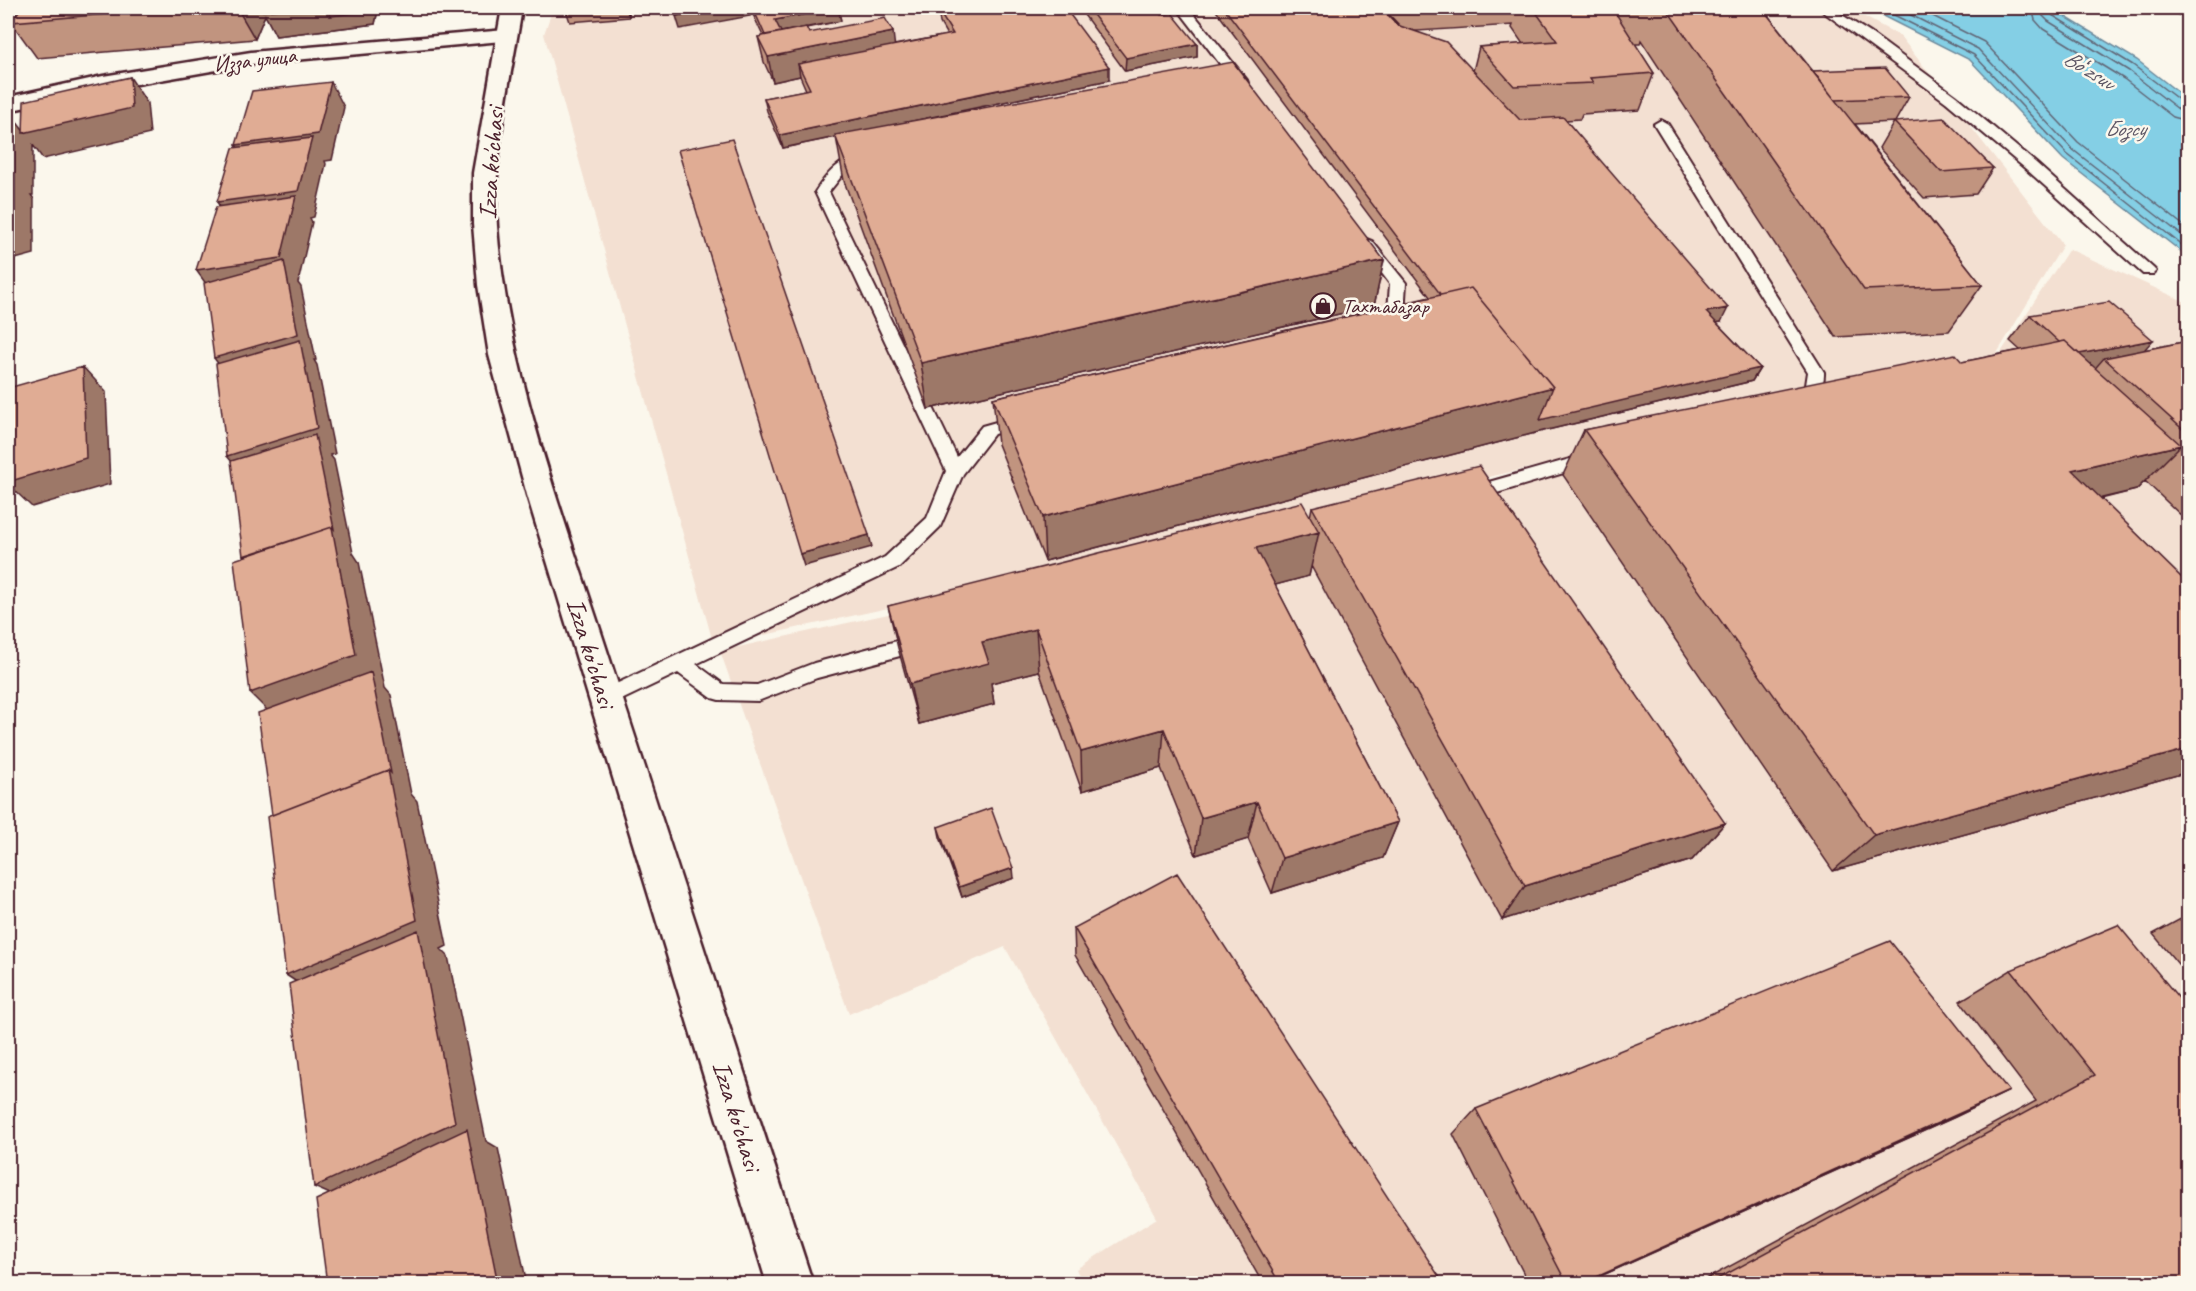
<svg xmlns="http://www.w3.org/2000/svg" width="2196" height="1291" viewBox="0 0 2196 1291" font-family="Caveat,sans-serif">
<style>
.built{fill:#f3e0d2}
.water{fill:#84cfe5;stroke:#6d899b;stroke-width:1.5}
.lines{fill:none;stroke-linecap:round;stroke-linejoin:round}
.shore{stroke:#616575;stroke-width:1.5}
.service-casing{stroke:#4a1f2b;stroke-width:4}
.minor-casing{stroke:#4a1f2b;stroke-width:5}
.secondary-casing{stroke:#4a1f2b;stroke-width:5}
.service{fill:#fbf7ec;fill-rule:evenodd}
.minor{fill:#fbf7ec;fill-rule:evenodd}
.secondary{fill:#fbf7ec;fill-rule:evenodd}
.wall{fill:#c1947f;stroke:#4a1f2b;stroke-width:1.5;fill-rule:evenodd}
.shaded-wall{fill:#9d7868;stroke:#4a1f2b;stroke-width:1.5}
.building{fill:#e0ac94;stroke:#4a1f2b;stroke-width:1.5}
.labels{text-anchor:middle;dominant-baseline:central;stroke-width:5;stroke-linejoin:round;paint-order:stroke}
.far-street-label{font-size:22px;fill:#4a1f2b;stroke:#fbf7ec}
.far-water-label{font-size:22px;font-style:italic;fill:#5b5463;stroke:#fbf7ec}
.far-poi-label{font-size:22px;fill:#4a1f2b;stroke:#fbf7ec;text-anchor:start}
.street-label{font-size:26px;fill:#4a1f2b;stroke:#fbf7ec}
</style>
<rect width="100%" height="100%" fill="#fbf7ec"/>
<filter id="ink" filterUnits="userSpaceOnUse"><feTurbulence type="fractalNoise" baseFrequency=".0167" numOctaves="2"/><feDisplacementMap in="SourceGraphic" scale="12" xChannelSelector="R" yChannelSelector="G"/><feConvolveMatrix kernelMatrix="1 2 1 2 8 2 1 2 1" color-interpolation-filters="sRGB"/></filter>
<g filter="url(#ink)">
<path class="built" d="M553,8H1848L1900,36L2063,245L1988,368L714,646L544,34Z
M2069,249L2188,303V1283H1083L1076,1269L1157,1218L1005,947L849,1014L720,651L1988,372Z"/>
<path class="water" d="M1867,8H2051L2137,60L2188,100V257L2063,159L1970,60Z"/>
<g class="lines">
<path class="shore" d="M1880,8L1974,55L2067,154L2188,250
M1897,8L1978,49L2072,149L2188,240
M1917,8L1984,42L2078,142L2188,229
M2032,8L2035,20L2043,29L2124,79L2173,117L2188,121
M2041,8L2043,16L2048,21L2129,71L2178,109L2188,112
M2049,8L2052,15L2133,65L2183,103L2188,104"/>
<g class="service-casing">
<path id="service" d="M1177,8H1189L1247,80L1248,83L1247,86H1237Z
M1818,8H1831L1872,34L1956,96L2036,163L2153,268L2156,271L2153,274H2143L2026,169L1946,102Z
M1661,120L1668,124L1824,372C1825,389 1811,408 1792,403L1790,399L1806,385L1808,372L1654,124Z
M864,153L871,157L844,173L829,192L957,457L982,426L1021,415L1027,417L1029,421L1027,425L994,434L963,474L940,527L899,567L696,664L723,684L757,685L814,663L923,634L930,636L933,642L930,648L817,678L758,701L719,700L712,698L678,673L613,704L606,706L599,704L596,698L599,692L885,557L927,518L946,471L815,192C828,172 840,159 864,153Z
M1367,239L1372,241L1406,283L1404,314L1402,318L1381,325L1373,320L1375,316L1388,311L1390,284L1360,244Z
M1591,453L1597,455L1600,459L1597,463L1470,501L1464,499L1461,494L1464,489Z"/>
</g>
<g class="minor-casing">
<path id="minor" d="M506,30L513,32L516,36L513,40L251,64L103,90L8,111V97L103,76L251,52Z"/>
</g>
<g class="secondary-casing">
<path id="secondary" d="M502,8H522C511,79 492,153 497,226C508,375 568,528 613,669C680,874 746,1079 813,1284H767L527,495L489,355L478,285L473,224V173Z"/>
</g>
<use href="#service" class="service"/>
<use href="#minor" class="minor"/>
<use href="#secondary" class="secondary"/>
</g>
<path class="wall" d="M21,8H377L378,10L375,24L276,36L265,15L255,39L37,58L11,22Z
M566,8H629V17L570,22L566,10Z
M750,8H838L841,21L806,28L809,33L894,45L947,35L940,23L938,10L1109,80L901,123L1384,260L1374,306L928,409L844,181L836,137L783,148L767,111L764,98L806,90L800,76L773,82L764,62L758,37L763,36Z
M1079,8H1155L1162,15L1197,44V57L1125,71Z
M1214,8H1382L1397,25L1400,26L1383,8H1765H1762L1813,71L1909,97L1895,122L1993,168L1976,194L1924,198L1879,148L1894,122L1855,124L1982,285L1949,331L1836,337L1641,40L1640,44H1635L1654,73L1640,110L1582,114L1580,119L1566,120L1721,322H1716L1760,368L1752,381L1535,433L1045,561L998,444L993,398L1430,297ZM1513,25L1512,28L1523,44L1479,47L1473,71L1416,31Z
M2154,8H2188V17L2154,9Z
M2030,315L2144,350L2188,341V522L2145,481L2136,490L2101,499L2188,584V772L1833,871L1563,475L1584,430L1962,362L2020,350L2010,341Z
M1312,507L1725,823L1692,860L1502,920L1311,566L1309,576L1275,585L1398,822L1383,858L1272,893L1248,839L1196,855L1161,768L1082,791L1039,671L991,683L994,704L919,724L898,648L888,606L1310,517Z
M938,827L1014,878L962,897L940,837Z
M2188,915V976L2153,934Z
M1074,928L1444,1284H1263L1075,955Z
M2011,970L2188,1009V1284H1697L2036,1101L1960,1001Z
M2009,1091L1955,1117L1583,1284H1529L1453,1134L1476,1109Z"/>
<path class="shaded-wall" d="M237,8H377L378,10L375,24L276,36L265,15L255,39Z
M626,8H629V17Z
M722,8H748L750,16L680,29L676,16Z
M838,8L841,21L781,32L768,48L765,35L775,20Z
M8,25L12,31L8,32Z
M893,32L896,57L798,64L800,76L773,82L768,57Z
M1197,44V57L1125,71L1126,58Z
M1109,67V80L783,148L780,135Z
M130,77L147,103L150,134L43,159L33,145V195H31L34,199V254L8,261V170L13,117L25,133Z
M331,82L344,107L332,160L325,161L326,164L314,217L310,218L312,222L298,283L301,287L316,360H314L317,365L335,454L330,455L334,460L353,553L359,562L385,688L391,695L411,794L417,801L447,946L441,949L448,956L486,1141L498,1148L527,1284H498L353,1204L314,1187L323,999L286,975L296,839L375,692L283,726L250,693L248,481L227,456L233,384L214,358L215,296L196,270L234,228L217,202L252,170L236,145Z
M1384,260L1374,306L928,409L921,363Z
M1728,308L1721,322L1700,325L1706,312Z
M2153,340L2130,366L2104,358L2091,373L2073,355Z
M83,367L106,392L110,484L32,507L8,484V482Z
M1760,368L1752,381L1535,433L1045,561L1043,517L1553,387Z
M2181,445L2136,490L2030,515L2072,470Z
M1319,532L1309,576L1249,592L1256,548Z
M869,535L872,547L804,566L800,554Z
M1036,629L1039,671L991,683L994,704L919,724L910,684L982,642Z
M1164,729L1161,768L1082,791L1081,752Z
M2188,749V772L1833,871L1874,835Z
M1257,802L1248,839L1196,855L1201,818Z
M1398,822L1383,858L1272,893L1282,858Z
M1725,823L1692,860L1502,920L1525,886Z
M1013,868L1014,878L962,897L959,887Z
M2009,1091L1955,1117L1583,1284H1581Z"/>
<path class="building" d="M21,8H179L11,22Z
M264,8H292L263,11Z
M332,8H370L369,11L330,16Z
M566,8H588L566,10Z
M673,8H722L676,16Z
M753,8H838L775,20L781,32L765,35Z
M953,8H1065L1109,67L780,135L764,98L810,89L798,64L953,34L938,10Z
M1088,8H1155L1162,15L1172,13L1197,44L1126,58Z
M1224,8H1382L1397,25L1446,42L1520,120L1563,117L1728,308L1706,312L1760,368L1540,420L1553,387L1471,288L1441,295Z
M1533,8H1653L1613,9L1654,73L1590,78L1593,83L1514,86L1479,47L1557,41Z
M1666,8H1762L1982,285L1864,290Z
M885,18L893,32L768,57L758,37L806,27L809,33Z
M1233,62L1384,260L921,363L835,135Z
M1885,68L1909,97L1835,100L1813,71Z
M130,77L132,108L23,133L24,101Z
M331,82L318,134L236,145L252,91Z
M13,117L12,169L8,170V118Z
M1944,118L1993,168L1941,172L1894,122Z
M312,138L298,191L217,202L233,148Z
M732,139L869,535L800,554L678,150Z
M13,173L12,228L8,229V174Z
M296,196L281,258L196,270L216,207Z
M284,261L298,334L214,358L204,283Z
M1471,288L1553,387L1043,517L993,398Z
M2109,302L2153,340L2079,354L2065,341L2059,342L2030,315Z
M300,340L317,428L227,456L216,364Z
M2065,341L2181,445L2072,470L2188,584V749L1874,835L1584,430L1955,354L1962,362Z
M2188,341V434L2104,358Z
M83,367L86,458L8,482V388Z
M315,435L334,529L332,527L243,556L231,461Z
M1479,466L1725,823L1525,886L1312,507Z
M1302,502L1319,532L1256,548L1398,822L1282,858L1257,802L1201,818L1164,729L1081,752L1036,629L982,642L989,663L910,684L888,606Z
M332,527L356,655L250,693L234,560Z
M371,672L391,773L388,770L272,815L258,713Z
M388,770L417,920L286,975L267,817Z
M991,808L1013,868L959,887L938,827Z
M1177,873L1444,1284H1280L1074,928Z
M2118,925L2188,1009V1284H1708L2095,1075L2011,970Z
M418,930L455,1122L314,1187L289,984Z
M1890,941L2009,1091L1581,1284H1567L1476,1109Z
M467,1129L498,1284H327L316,1200Z"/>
</g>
<defs>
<g id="shop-ring" transform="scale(1.35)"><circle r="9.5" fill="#fbf7ec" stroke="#4a1f2b" stroke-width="1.5"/><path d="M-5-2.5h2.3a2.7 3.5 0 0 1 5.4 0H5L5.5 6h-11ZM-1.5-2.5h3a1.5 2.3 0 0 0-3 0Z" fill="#4a1f2b"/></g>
</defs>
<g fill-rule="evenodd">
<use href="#shop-ring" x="1323" y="306"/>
</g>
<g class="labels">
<g class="far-street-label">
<text transform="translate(255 60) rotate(-7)">Изза улица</text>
</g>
<g class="far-water-label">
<text transform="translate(2089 70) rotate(32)">Boʻzsuv</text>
<text x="2125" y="129">Бозсу</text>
</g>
<g class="far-poi-label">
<text x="1342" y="306">Тахтабазар</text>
</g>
<g class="street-label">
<text transform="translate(491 163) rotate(-86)">Izza ko'chasi</text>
<text transform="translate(591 653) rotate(73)">Izza ko'chasi</text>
<text transform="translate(737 1116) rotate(73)">Izza ko'chasi</text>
</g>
</g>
<rect width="2196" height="1291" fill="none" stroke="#fbf7ec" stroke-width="30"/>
<rect x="15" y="15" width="2166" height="1261" fill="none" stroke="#4a1f2b" stroke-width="2" filter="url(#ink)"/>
</svg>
